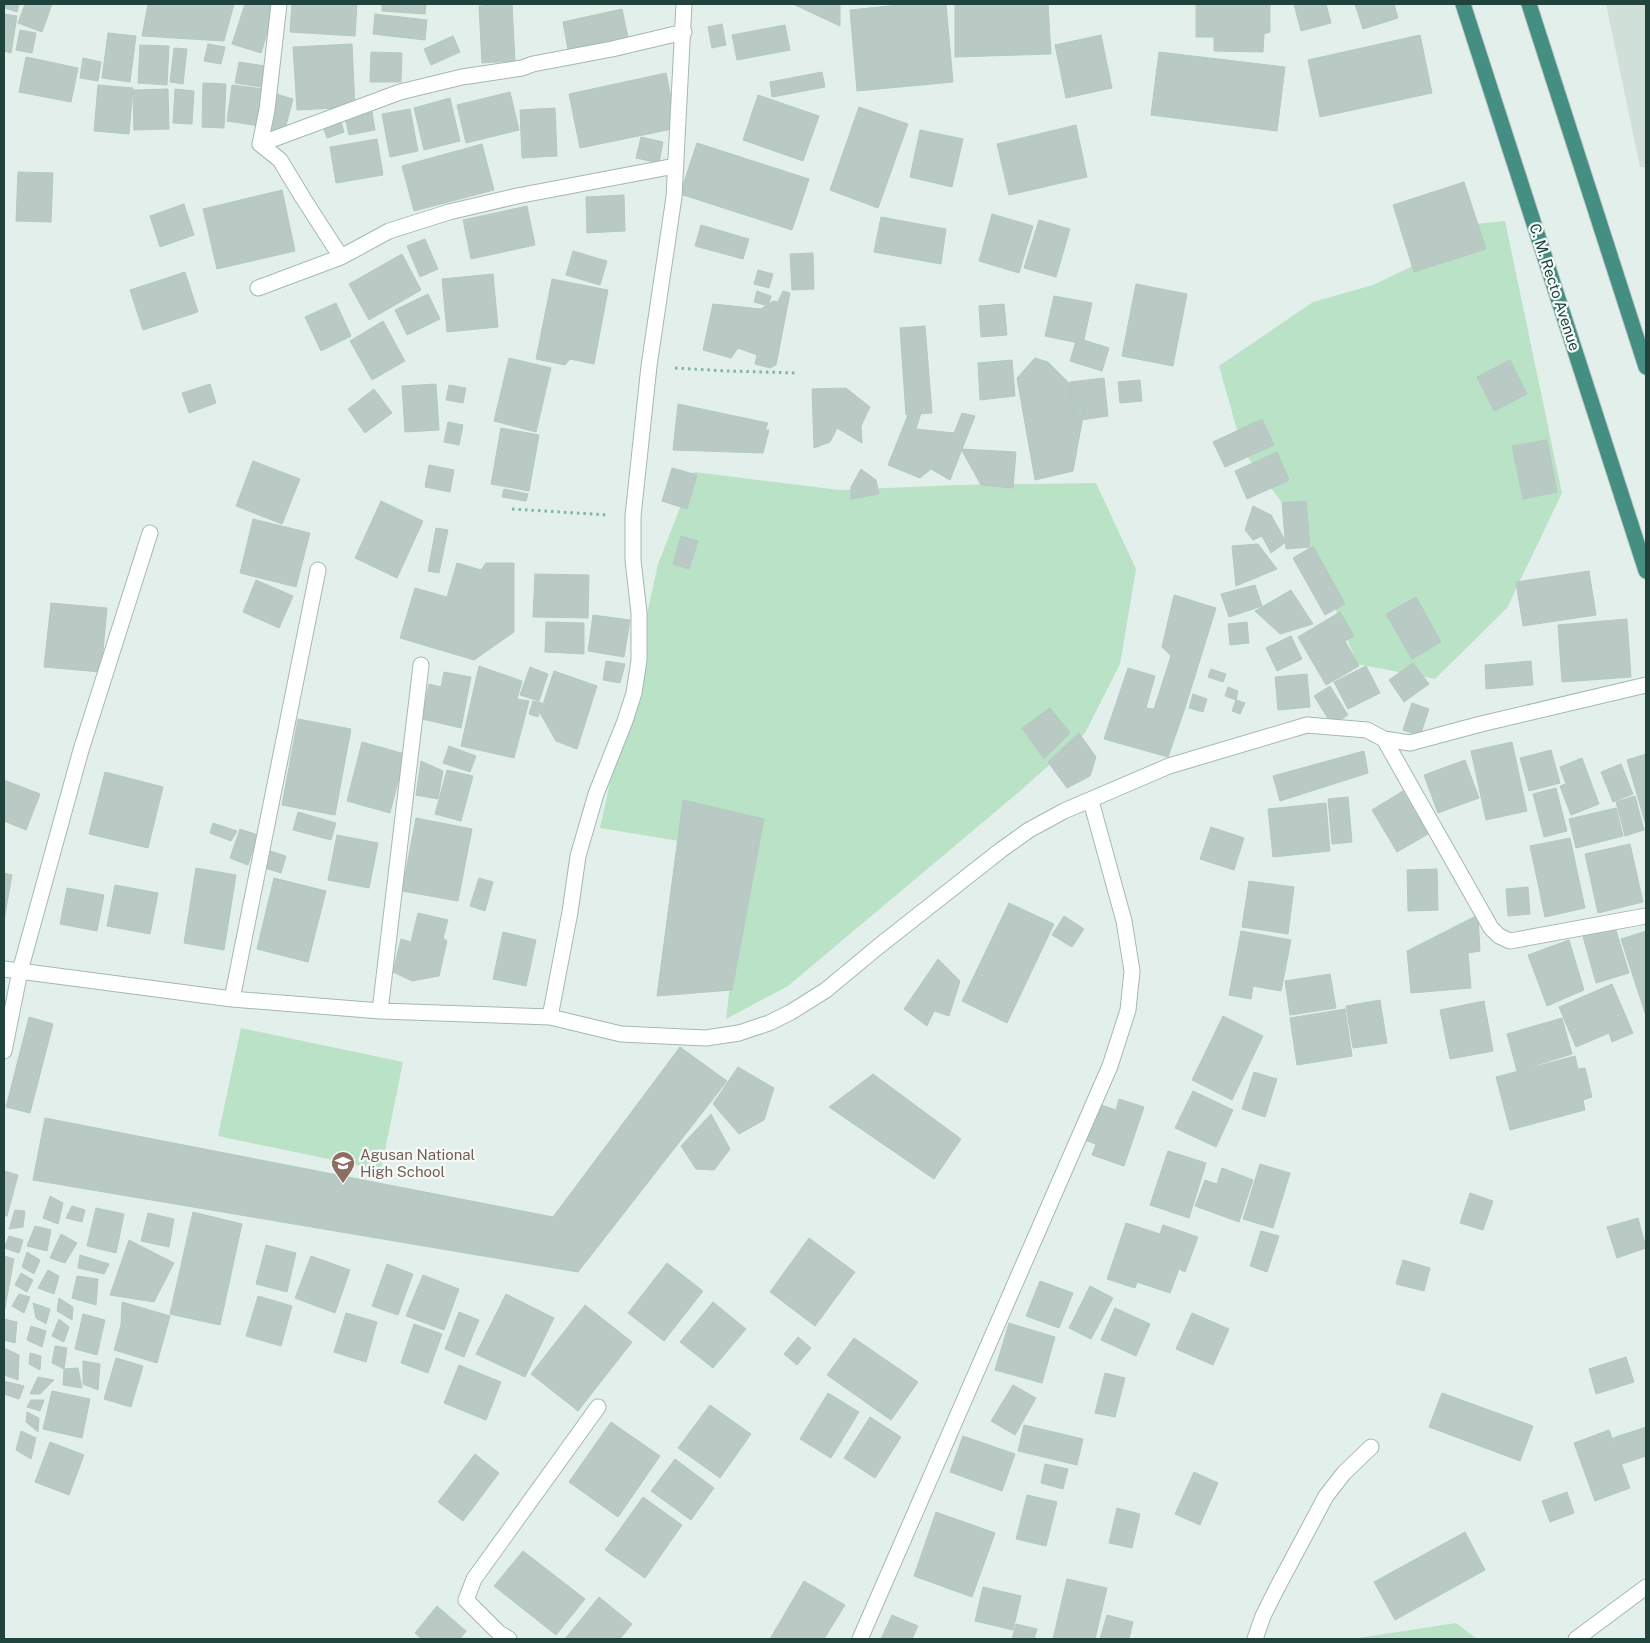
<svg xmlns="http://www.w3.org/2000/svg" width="1650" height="1643" viewBox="0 0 1650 1643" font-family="'Public Sans',sans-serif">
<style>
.built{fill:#d1dfd9}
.green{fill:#bae2c7}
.building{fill:#b8cac3;stroke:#b4c9c2}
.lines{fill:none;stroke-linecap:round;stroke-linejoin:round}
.service-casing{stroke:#a5b8b2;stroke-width:17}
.minor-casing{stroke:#a5b8b2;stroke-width:17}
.trunk-casing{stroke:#c1cac8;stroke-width:17}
.path{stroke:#80b6a8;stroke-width:3;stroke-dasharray:2.5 4;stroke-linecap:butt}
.service{stroke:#fff;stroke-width:15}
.minor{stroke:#fff;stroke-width:15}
.trunk{stroke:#458e82;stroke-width:15}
.labels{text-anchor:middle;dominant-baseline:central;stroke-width:4.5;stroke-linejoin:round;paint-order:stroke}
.street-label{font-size:15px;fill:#20433c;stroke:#f4faf8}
.education-label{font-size:15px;fill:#785e54;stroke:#f4faf8;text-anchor:start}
</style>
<rect width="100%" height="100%" fill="#e3efea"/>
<path class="built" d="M1606,4H1646V167H1640Z"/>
<path class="green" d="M1505,221L1562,493L1507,608L1435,679L1357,664L1307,536L1243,451L1219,366L1313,302L1373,285L1421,262L1474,224Z
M694,472L840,490L957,485L1096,483L1136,569L1120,664L1085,733L1019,792L788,986L726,1019L746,852L600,828L658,564Z
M241,1028L403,1062L381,1170L218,1136Z
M1456,1623L1477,1639H1352Z"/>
<path class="building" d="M6,4H19L17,12L5,8Z
M25,4H52L42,32L18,23Z
M148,4H234L224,41L142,36Z
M245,4H276L261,53L232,44Z
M292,4H357L355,36L290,32Z
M382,4H426L425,14L382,11Z
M512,4L515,61L482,63L479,6Z
M793,4H840V26Z
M908,4H946L953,82L857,91L850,10Z
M955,4H1048L1051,54L955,57Z
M1196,4H1270V32L1264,34L1263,52L1214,51V37H1196Z
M1294,4H1326L1331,23L1301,31Z
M1355,4H1394L1398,18L1363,29Z
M622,9L629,42L569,55L563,22Z
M4,14L17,16L11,53L4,51Z
M375,14L427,20L425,40L373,34Z
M722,24L726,45L712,48L708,27Z
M785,25L790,50L737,60L732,35Z
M20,30L36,33L32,53L16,50Z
M108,33L136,36L130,82L102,78Z
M1101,35L1112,88L1066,98L1055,45Z
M1420,35L1432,93L1320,117L1308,60Z
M453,36L460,52L431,65L424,49Z
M208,44L225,47L221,64L204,61Z
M352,44L355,107L297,110L293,47Z
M140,45L169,46L167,85L138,83Z
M174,48L187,49L183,84L170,82Z
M371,52L402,53L401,82H370Z
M1159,52L1285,67L1277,131L1151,115Z
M26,57L78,68L71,102L19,92Z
M83,58L101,62L98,81L80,78Z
M239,62L265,66L261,87L235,83Z
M822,72L825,87L772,97L770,82Z
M666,73L677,128L580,148L569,94Z
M203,83L226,84L224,128L202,127Z
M98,85L133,88L129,134L94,131Z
M232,85L264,89L259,126L227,121Z
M168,89L169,129L134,130L133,90Z
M175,89L194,91L192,124L173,123Z
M510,92L519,130L466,143L457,105Z
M276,94L293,99L284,133L267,128Z
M758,95L819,116L803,161L743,140Z
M450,98L460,141L424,150L414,108Z
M859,107L908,124L878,208L830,190Z
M555,108L557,156L522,158L520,110Z
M410,109L418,151L390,157L382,114Z
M372,112L375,130L349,135L345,117Z
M340,119L344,132L327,138L322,124Z
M1076,125L1087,177L1009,195L997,144Z
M920,130L963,139L952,187L910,177Z
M641,137L663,142L659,163L636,158Z
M377,139L383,175L336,183L330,147Z
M697,143L809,179L792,230L680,194Z
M482,144L494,190L414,211L402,166Z
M18,172L53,173L51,222L16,221Z
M1464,182L1486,249L1414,272L1393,205Z
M282,190L295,251L217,269L203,209Z
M624,195L625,231L587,233L586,197Z
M184,204L194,235L160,247L150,216Z
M527,206L535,245L471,259L463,220Z
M992,214L1033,226L1019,273L979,261Z
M881,217L946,229L941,264L874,252Z
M1039,220L1070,229L1056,277L1024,268Z
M701,225L749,239L743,259L695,246Z
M425,239L438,269L420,277L407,246Z
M573,251L607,261L600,285L566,275Z
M813,253L814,289L792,290L790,254Z
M402,254L421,290L369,320L349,284Z
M758,270L773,274L769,288L754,284Z
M185,272L198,312L143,330L130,290Z
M493,274L498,327L447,332L442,279Z
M552,279L608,290L594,364L570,359L565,365L536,359Z
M1136,284L1187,294L1173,366L1122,356Z
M757,291L771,296L768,306L754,302Z
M783,291L790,293L776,365L770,368L755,364L757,355L738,348L731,358L703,350L713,304L761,309L773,301L778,302Z
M428,294L440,319L407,335L395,310Z
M1054,296L1092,303L1083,344L1045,336Z
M336,303L351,336L321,351L305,317Z
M1004,304L1007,335L981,337L979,306Z
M383,321L405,361L372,380L350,341Z
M925,326L932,413L906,415L900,328Z
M1077,338L1109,348L1102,371L1070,361Z
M509,358L551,368L536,432L494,421Z
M1035,358L1048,362L1086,400L1073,471L1035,480L1017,378Z
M1012,360L1015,396L980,400L978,363Z
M1510,360L1527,394L1494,411L1477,377Z
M1104,378L1108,416L1074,421L1070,382Z
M1140,380L1142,401L1120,403L1118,382Z
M210,384L216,403L189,413L182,393Z
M436,384L439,430L405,432L402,386Z
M449,385L466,388L463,403L446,400Z
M846,388L870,407L861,426L862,443L837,428L830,442L814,448L812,389Z
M374,389L392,413L365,433L348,409Z
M678,404L768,423L765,430H769L763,453L673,450Z
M910,410L921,413L916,429L954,433L962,413L975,416L950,480L931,469L920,478L888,465Z
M1262,419L1274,445L1225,467L1213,442Z
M448,422L463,425L459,445L444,442Z
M501,428L539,435L529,491L491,484Z
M1547,440L1557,492L1523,499L1512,446Z
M961,449L1016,452L1013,488L981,485Z
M1277,452L1289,480L1247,499L1235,471Z
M253,461L300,479L282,524L236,506Z
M429,465L454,470L450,492L425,487Z
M672,468L697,475L687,509L662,501Z
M861,469L876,480L879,494L851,499V487Z
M504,489L528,494L526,501L502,497Z
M381,501L423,521L397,578L355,558Z
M1306,501L1310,547L1286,549L1282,503Z
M1253,506L1271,515L1286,542L1271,553L1262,536L1253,540L1245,530Z
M253,519L310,533L296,587L240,573Z
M436,528L448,530L439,573L428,571Z
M681,536L698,541L689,569L673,564Z
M1258,544L1277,569L1236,586L1232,546Z
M1313,546L1345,604L1325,615L1293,558Z
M457,563L481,570L486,563H514V632L474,660L400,638L415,588L447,597Z
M1589,571L1596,615L1523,626L1516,582Z
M535,574L589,575L588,618L533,617Z
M256,580L293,596L279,628L243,612Z
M1255,585L1262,606L1229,617L1221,594Z
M1291,590L1313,624L1280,634L1255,611Z
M1174,595L1216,608L1185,708L1168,757L1104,739L1128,668L1155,676L1146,708L1154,709L1171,656L1162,647Z
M1416,597L1441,642L1412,659L1386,614Z
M51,603L107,608L101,672L44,667Z
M1340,612L1354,636L1345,641L1359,666L1326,685L1298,637Z
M593,615L630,620L624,657L588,651Z
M1627,619L1631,677L1562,682L1558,625Z
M546,622L584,623V654L545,652Z
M1247,622L1249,643L1230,645L1228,624Z
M1291,636L1302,659L1277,671L1266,648Z
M606,661L625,664L620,683L603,680Z
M1531,661L1533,685L1486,689L1485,665Z
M1413,663L1429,684L1404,702L1389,680Z
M479,666L522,681L517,699L529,701L514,758L461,746Z
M1366,666L1380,693L1348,709L1334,682Z
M530,667L548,674L539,701L520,695Z
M1211,669L1226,674L1223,682L1208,677Z
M554,671L597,686L577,749L556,741L540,713Z
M444,672L471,677L461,728L422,719L429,684L441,687Z
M1307,674L1310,707L1278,710L1275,677Z
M1330,686L1348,715L1332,725L1314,696Z
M1228,687L1238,691L1236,700L1225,696Z
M1193,694L1207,699L1203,712L1189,708Z
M1236,700L1245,703L1240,714L1232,711Z
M533,701L542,703L538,717L529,714Z
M1412,703L1429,709L1420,736L1403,730Z
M1050,708L1070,733L1044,759L1022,728Z
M298,719L351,729L335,815L282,805Z
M1079,733L1096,757L1090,776L1067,788L1048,762Z
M362,742L405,754L390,813L347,801Z
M1512,742L1527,811L1486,820L1471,751Z
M449,746L476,756L470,772L443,763Z
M1551,750L1560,783L1529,791L1520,758Z
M1364,751L1368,773L1280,801L1273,776Z
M1646,754V822H1645L1627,760Z
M1582,758L1599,804L1571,815L1560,786L1566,784L1560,767Z
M1465,760L1479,798L1438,813L1424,775Z
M421,761L443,771L438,799L416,795Z
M1621,764L1633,794L1613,802L1601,772Z
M447,770L473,776L461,821L435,814Z
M105,772L163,787L148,848L89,834Z
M4,780L40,794L26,830L4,821Z
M1556,788L1567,831L1544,837L1533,794Z
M1403,791L1428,834L1397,852L1372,810Z
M1635,796L1644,830L1625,836L1616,802Z
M1348,797L1352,842L1332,844L1328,799Z
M683,800L764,819L732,990L657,996Z
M1326,803L1330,851L1273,857L1268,809Z
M1616,808L1623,836L1576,848L1569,819Z
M298,812L336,823L331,840L293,830Z
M416,818L472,829L458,901L402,891Z
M213,823L237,831L231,841L210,833Z
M1211,827L1244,838L1234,870L1200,859Z
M240,829L258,835L248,865L230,858Z
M337,835L378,843L369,888L328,880Z
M1570,838L1585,908L1545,917L1530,846Z
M1630,844L1643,902L1598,913L1585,854Z
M270,851L286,856L281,873L265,868Z
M196,868L236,875L224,950L184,943Z
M1437,869L1438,910L1408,911L1407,870Z
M4,873L12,875L4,920Z
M274,878L326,891L308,962L257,949Z
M479,878L493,882L485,911L470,906Z
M1249,881L1294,887L1288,934L1242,927Z
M115,885L158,893L150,934L107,926Z
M1528,887L1530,914L1508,916L1506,889Z
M67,888L104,895L97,931L60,924Z
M1009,903L1054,924L1007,1023L962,1001Z
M418,913L448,920L443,938L447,941L439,976L412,981L393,972L401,939L411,942Z
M1478,915L1480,951L1468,953L1471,988L1411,993L1407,951Z
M1064,916L1084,929L1072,947L1052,935Z
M1614,924L1629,973L1596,983L1582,933Z
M1241,931L1291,940L1281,991L1253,986L1251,999L1229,995Z
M1646,931V1016L1621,939Z
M503,932L536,940L526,986L493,979Z
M1569,940L1584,990L1547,1006L1528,955Z
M938,959L960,981L949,1016L934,1011L927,1026L904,1009Z
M1330,974L1336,1008L1290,1015L1285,981Z
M1612,984L1633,1033L1612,1042L1609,1033L1576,1047L1559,1007Z
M1380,1000L1387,1043L1353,1048L1346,1006Z
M1484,1001L1493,1051L1450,1059L1440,1010Z
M1345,1009L1352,1056L1297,1065L1290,1018Z
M1223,1016L1263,1036L1232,1100L1192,1080Z
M29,1017L53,1024L30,1113L6,1107Z
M1562,1018L1572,1054L1517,1071L1507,1034Z
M680,1047L727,1081L578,1272L33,1180L45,1118L553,1217Z
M1575,1056L1578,1069L1585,1068L1592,1097L1583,1100L1585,1110L1510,1130L1496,1077Z
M738,1067L774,1088L764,1120L739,1134L713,1104Z
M1254,1072L1277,1079L1265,1117L1242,1109Z
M873,1074L961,1139L934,1179L829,1107Z
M1193,1091L1233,1110L1216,1147L1175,1128Z
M1119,1099L1144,1107L1124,1166L1092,1155L1096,1144L1084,1140L1095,1103L1116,1110Z
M711,1114L730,1149L714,1170L696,1169L681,1146Z
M1168,1151L1206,1163L1189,1218L1150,1205Z
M1260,1164L1290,1173L1273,1228L1243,1219Z
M1222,1168L1253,1180L1239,1222L1195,1206L1205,1180L1217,1184Z
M4,1171L18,1175L7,1216H4Z
M1470,1193L1493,1201L1483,1230L1460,1223Z
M50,1196L63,1203L58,1224L43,1218Z
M72,1206L85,1210L82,1222L66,1218Z
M96,1208L124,1214L116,1253L87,1246Z
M15,1210L25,1211L23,1227L9,1229Z
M193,1212L242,1224L220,1325L170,1314Z
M148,1213L174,1219L169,1247L141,1241Z
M1638,1218L1646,1248L1617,1258L1607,1227Z
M1126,1223L1160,1234L1163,1225L1198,1237L1185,1272L1179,1269L1170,1293L1137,1282L1135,1288L1107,1279Z
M35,1226L51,1230L47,1251L27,1246Z
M1261,1231L1279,1236L1267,1272L1250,1266Z
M61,1234L77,1243L65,1263L50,1258Z
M9,1236L23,1240L19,1253L4,1248Z
M809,1238L855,1272L815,1326L770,1292Z
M129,1240L174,1263L154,1302L110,1295Z
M266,1245L296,1253L287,1292L256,1284Z
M27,1252L40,1260L34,1274L22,1267Z
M80,1255L109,1264L104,1274L78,1268Z
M4,1256L14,1259L4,1313Z
M311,1256L350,1270L335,1313L295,1298Z
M1403,1260L1430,1268L1424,1291L1396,1284Z
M667,1263L703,1291L664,1341L628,1313Z
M387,1264L413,1274L398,1315L372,1306Z
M48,1270L59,1276L54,1294L38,1288Z
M21,1273L33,1280L27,1292L15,1285Z
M423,1275L459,1289L444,1330L406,1316Z
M77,1276L98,1279L96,1305L72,1298Z
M1040,1281L1073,1293L1059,1328L1026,1316Z
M1090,1286L1113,1298L1091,1339L1069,1328Z
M19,1294L30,1297L24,1313L12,1306Z
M506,1294L554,1318L525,1377L476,1354Z
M258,1296L292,1306L281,1346L246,1336Z
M59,1298L73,1307L72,1320L57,1311Z
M122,1302L170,1316L157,1363L114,1350L121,1325Z
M713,1302L746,1329L713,1368L680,1342Z
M33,1303L50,1309L46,1324L36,1318Z
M585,1305L632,1342L578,1411L531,1374Z
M1115,1308L1150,1324L1136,1356L1101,1340Z
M459,1312L479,1320L464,1357L445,1349Z
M346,1313L377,1322L366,1362L334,1352Z
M1192,1313L1229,1329L1213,1365L1176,1349Z
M83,1314L105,1320L97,1355L75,1349Z
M4,1319L17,1322L15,1343L4,1340Z
M59,1319L69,1327L64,1342L52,1336Z
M1009,1323L1055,1337L1042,1383L995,1370Z
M414,1324L442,1334L428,1373L401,1363Z
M31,1326L46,1331L42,1347L27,1340Z
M798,1337L811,1348L797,1365L784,1354Z
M854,1338L918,1382L891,1420L827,1375Z
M55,1346L67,1348L64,1369L52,1363Z
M4,1348L19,1355L18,1380L4,1375Z
M30,1353L41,1356L40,1370L29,1364Z
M1626,1357L1634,1382L1596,1394L1589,1369Z
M116,1358L143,1366L131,1407L104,1399Z
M83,1361L100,1364L98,1390L83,1384Z
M459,1365L501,1382L486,1420L444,1403Z
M78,1368L82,1388L63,1385L64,1369Z
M1105,1373L1125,1378L1115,1417L1095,1413Z
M38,1377L54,1380L40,1394H30Z
M4,1381L24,1386L19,1399L4,1394Z
M1013,1385L1036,1398L1015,1435L991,1421Z
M52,1391L90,1399L82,1438L43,1429Z
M828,1393L859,1412L831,1458L800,1439Z
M1442,1393L1533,1426L1520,1461L1429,1427Z
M31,1400H44L40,1411L27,1407Z
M710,1405L751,1434L720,1478L678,1448Z
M27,1412L39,1418L38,1432L26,1422Z
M870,1417L901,1437L875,1478L844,1458Z
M611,1422L660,1456L618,1517L569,1482Z
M1024,1425L1083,1439L1077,1465L1018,1451Z
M1646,1427V1456L1622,1464L1613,1438Z
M1609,1430L1630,1488L1595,1501L1574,1443Z
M21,1431L36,1438L31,1459L16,1450Z
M963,1436L1015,1454L1002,1491L950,1472Z
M50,1442L84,1455L69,1495L35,1482Z
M475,1454L499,1473L463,1521L438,1502Z
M675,1459L714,1488L691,1520L651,1491Z
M1045,1464L1068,1469L1063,1489L1041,1483Z
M1194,1472L1218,1483L1200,1525L1175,1514Z
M1567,1492L1574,1513L1550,1522L1542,1501Z
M1027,1495L1057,1502L1046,1546L1016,1539Z
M643,1497L682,1525L645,1578L605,1550Z
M1117,1508L1140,1514L1132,1548L1109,1543Z
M936,1512L995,1533L972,1597L914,1576Z
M1465,1532L1485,1570L1395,1620L1374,1582Z
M523,1551L585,1599L556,1635L494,1586Z
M1067,1579L1107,1588L1095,1639H1053Z
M804,1581L845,1605L824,1639H770Z
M983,1587L1021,1596L1013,1630L975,1621Z
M599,1597L632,1624L620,1639H565Z
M437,1606L466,1631L460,1639H422L415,1633Z
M892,1615L918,1626L912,1639H881Z
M1107,1615L1133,1622L1129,1639H1100Z
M1016,1624L1037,1629L1034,1639H1012Z"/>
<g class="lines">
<g class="service-casing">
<path id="service" d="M1255,1639L1263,1616L1277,1588L1326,1496L1344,1473L1371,1447
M1576,1639L1646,1587"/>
</g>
<g class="minor-casing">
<path id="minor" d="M279,4L267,110L260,144L280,160L303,198L341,257
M260,144L400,92L462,77L522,68L533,64L612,49L684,32
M258,288L341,257L389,231L449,212L517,196L675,166
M1384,739L1491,928L1499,936L1510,941L1646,916
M4,969L232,999L380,1011L550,1017L621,1034L706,1038L739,1033L769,1023L791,1012L826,990L879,946L1001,850L1029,830L1064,811L1169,766L1307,725L1367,730L1384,739L1410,743L1481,724L1646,685
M232,999L318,570
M380,1011L421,665
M550,1017L570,912L578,856L596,794L625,721L634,693L639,660V613L633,560V516L649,366L674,197L684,4
M4,1051L20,971L81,750L150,533
M509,1639L499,1633L466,1600L474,1579L598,1407
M860,1639L1110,1066L1128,1010L1132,971L1124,921L1091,801"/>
</g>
<g class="trunk-casing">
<path id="trunk" d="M1463,4L1646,571
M1529,4L1646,367"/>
</g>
<path class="path" d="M675,368L727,371L798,373
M512,509L608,515"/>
<use href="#service" class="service"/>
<use href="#minor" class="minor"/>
<use href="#trunk" class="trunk"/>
</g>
<defs>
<g id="school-pin" transform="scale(1.25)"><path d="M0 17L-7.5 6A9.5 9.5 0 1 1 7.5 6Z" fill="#8d6e63" stroke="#f4faf8"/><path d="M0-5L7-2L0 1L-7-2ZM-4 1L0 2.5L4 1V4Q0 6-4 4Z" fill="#fff"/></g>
</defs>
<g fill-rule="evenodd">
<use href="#school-pin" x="343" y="1163"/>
</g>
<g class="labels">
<g class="street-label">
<text transform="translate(1555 287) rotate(72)">C. M. Recto Avenue</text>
</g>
<g class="education-label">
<text x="360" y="1154">Agusan National<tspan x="360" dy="17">High School</tspan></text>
</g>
</g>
<rect width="1650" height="1643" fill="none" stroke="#20433c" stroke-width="10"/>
</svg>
